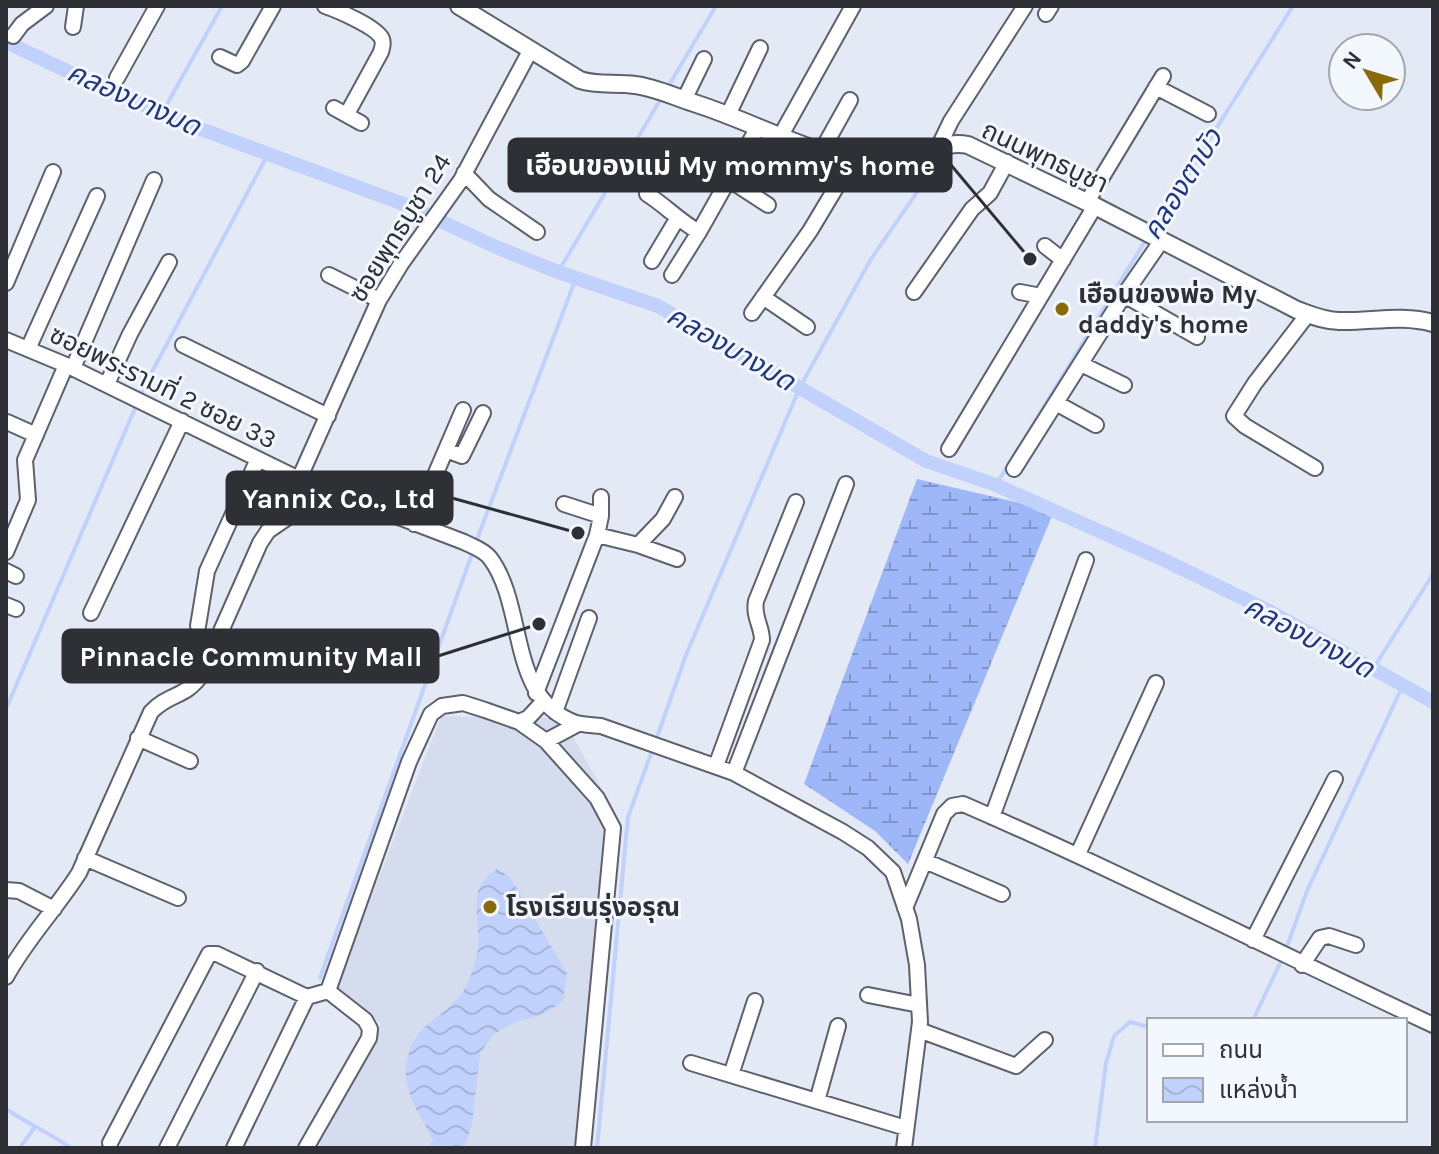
<svg xmlns="http://www.w3.org/2000/svg" width="1439" height="1154" viewBox="0 0 1439 1154" font-family="Karla,'Noto Sans Thai',sans-serif">
<style>
.built{fill:#d4dcee}
.wetland{fill:url(#wetland-marsh)}
.water{fill:url(#water-waves)}
.lines{fill:none;stroke-linecap:round;stroke-linejoin:round}
.stream{stroke:#c0d1fb;stroke-width:4}
.canal{stroke:#c0d1fb;stroke-width:14}
.minor-casing{stroke:#5c616c;stroke-width:18}
.major-casing{stroke:#5c616c;stroke-width:20}
.minor{stroke:#fff;stroke-width:14}
.major{stroke:#fff;stroke-width:16}
.poi-dot{fill:#896a08;stroke:#f3f7fe;stroke-width:3}
.labels{text-anchor:middle;dominant-baseline:central;stroke-width:6;stroke-linejoin:round;paint-order:stroke}
.street-label{font-size:26px;fill:#2e3035;stroke:#f3f7fe}
.poi-label{font-size:26px;font-weight:bold;fill:#2e3035;stroke:#f3f7fe;text-anchor:start}
.water-label{font-size:28px;font-style:italic;fill:#213683;stroke:#f3f7fe}
.leader{fill:none;stroke:#2e3035;stroke-width:3}
.callout-dot{fill:#2e3035;stroke:#f3f7fe;stroke-width:3}
.callout{fill:#2e3035;stroke:#2e3035;stroke-width:3}
.callout-label{font-size:28px;text-anchor:middle;font-weight:bold;fill:#fff}
</style>
<defs>
<pattern id="wetland-marsh" width="20" height="14" patternUnits="userSpaceOnUse" patternTransform="scale(2)"><rect width="20" height="14" fill="#9eb7f8"/><path d="M1 5h8M5 5V1M11 12h8M15 12V8" fill="none" stroke="#8195ca"/></pattern>
<pattern id="water-waves" width="16" height="10" patternUnits="userSpaceOnUse" patternTransform="scale(2)"><rect width="16" height="10" fill="#c0d1fb"/><path d="M0 5q4-4 8 0t8 0" fill="none" stroke="#a5b4d8"/></pattern>
</defs>
<rect width="100%" height="100%" fill="#e4e9f6"/>
<path class="built" d="M441,716L553,718L566,724L622,825L590,1148H311L381,1024L336,989Z"/>
<path class="wetland" d="M917,479L1054,511L908,864L875,831L804,784Z"/>
<path class="water" d="M497,869L510,877L567,973L563,1001L542,1015L518,1021L495,1033L480,1053L472,1125L464,1148H429L433,1140C422,1118 403,1093 406,1066C413,1020 444,1021 464,990C470,980 476,960 478,949C481,929 470,899 483,882C486,877 492,873 497,869Z"/>
<g class="lines">
<path class="stream" d="M666,90L716,6
M162,113L222,6
M1152,231L1293,6
M558,272L662,97
M996,485L1147,238
M476,542L576,278
M1373,669L1433,574
M6,709L145,385L268,154
M656,740L686,655L800,387L871,259L940,159
M1286,949L1307,891L1403,685
M320,978L473,551
M1253,1020L1283,957
M6,1109C28,1124 50,1133 71,1148
M20,1148L34,1128
M597,1148L628,817L653,748
M1095,1148L1106,1063L1114,1036L1130,1022L1149,1027"/>
<path class="canal" d="M6,42L90,82L190,125L406,205L496,247L558,272L658,306L926,461L996,485L1162,559L1271,612L1433,702"/>
<g class="minor-casing">
<path id="minor" d="M325,6C337,10 377,27 382,39C384,44 382,47 381,52L347,114
M1046,14L1051,6
M73,27L76,6
M13,36L22,24L46,6
M220,57L237,65L242,61L273,6
M117,78L157,6
M1156,87L1208,114
M684,100L704,59
M334,108L361,123
M728,115L760,48
M780,137L853,6
M939,146L951,121L1025,6
M821,152L850,100
M464,173L489,199L537,232
M728,179L768,205
M647,194C666,206 679,221 699,232
M1087,202L1163,76
M1045,246L1063,260
M652,261L677,219
M329,275L379,300
M672,275L699,232L757,129
M6,283L53,172
M914,292L972,209L990,193L1007,162
M1020,292L1041,296
M1124,295L1197,337
M763,297L807,327
M752,313L810,231L837,186L834,179L795,156L792,151V141
M1308,314L1255,383L1234,416L1245,426L1315,468
M6,340L66,365L299,479L464,542C472,546 484,550 490,558C527,607 507,699 576,723C584,725 593,725 601,726L734,773L843,832L868,848L893,872L909,919L917,965L920,1022L904,1148
M183,345L328,416
M28,349L97,196
M1081,364L1124,385
M73,368L154,180
M107,384L130,334L169,262
M1056,403L1096,425
M7,422L36,435
M949,449L1095,206
M446,450L462,456L483,413
M1014,469L1124,295L1162,240
M299,479L379,300L401,264L461,180L530,51
M564,504L601,516
M414,524L463,410
M597,535L638,545L677,559
M638,545L663,519L675,497
M6,552L28,500L25,460L66,365
M6,571L16,576
M6,605L16,609
M91,613L182,421
M198,626L207,571L258,459
M536,693L597,535L601,516V497
M555,712L589,618
M519,722L528,718L543,702
M138,738L190,761
M546,741L578,724
M716,766L762,640C762,626 753,617 756,601L796,502
M734,773L846,484
M992,817L1086,560
M1078,854L1156,683
M85,858L178,898
M925,861L1002,894
M6,890L19,891L54,909
M905,908L944,814L952,806L963,804C1122,873 1276,952 1433,1025
M1253,940L1335,779
M1302,965L1320,938L1329,936L1356,945
M6,977C26,940 56,909 79,873L151,712C170,692 185,699 202,674L260,543L268,531L300,509L313,485
M328,991L409,762L431,714L442,706L463,703L485,710L519,722L546,741L597,798L613,828L583,1148
M868,995L919,1005
M919,1030L1016,1066L1045,1040
M691,1063L906,1128
M731,1075L755,1001
M817,1101L838,1026
M110,1143L209,954H217L307,997L328,991
M167,1148L257,971
M234,1148L307,997
M306,1148L369,1038L370,1029L365,1020L328,991"/>
</g>
<g class="major-casing">
<path id="major" d="M459,6L580,80C598,86 616,82 635,85C654,87 675,97 694,103C741,118 785,141 832,155C843,158 856,164 868,165C904,170 933,138 968,145L1095,206L1297,310C1311,315 1324,321 1339,321C1371,322 1401,314 1433,323"/>
</g>
<use href="#minor" class="minor"/>
<use href="#major" class="major"/>
</g>
<g class="poi-dot">
<circle cx="1062" cy="309" r="8"/>
<circle cx="490" cy="907" r="8"/>
</g>
<g class="labels">
<g class="street-label">
<text transform="translate(1045 157) rotate(25)">ถนนพุทธบูชา</text>
<text transform="translate(400 228) rotate(-58)">ซอยพุทธบูชา 24</text>
<text transform="translate(163 387) rotate(26)">ซอยพระรามที่ 2 ซอย 33</text>
</g>
<g class="poi-label">
<text x="1078" y="294">เฮือนของพ่อ My<tspan x="1078" dy="30">daddy's home</tspan></text>
<text x="506" y="907">โรงเรียนรุ่งอรุณ</text>
</g>
<g class="water-label">
<text transform="translate(134 99) rotate(24)">คลองบางมด</text>
<text transform="translate(1182 184) rotate(-58)">คลองตาบัว</text>
<text transform="translate(731 348) rotate(30)">คลองบางมด</text>
<text transform="translate(1309 637) rotate(28)">คลองบางมด</text>
</g>
</g>
<path class="leader" d="M1030 259L951 165M578 533L452 498M539 624L438 656"/>
<g class="callout-dot">
<circle cx="1030" cy="259" r="8"/>
<circle cx="578" cy="533" r="8"/>
<circle cx="539" cy="624" r="8"/>
</g>
<g class="callout">
<rect x="509" y="139" width="442" height="52" rx="8"/>
<rect x="227" y="472" width="225" height="52" rx="8"/>
<rect x="63" y="630" width="375" height="52" rx="8"/>
</g>
<g class="callout-label">
<text x="730" y="175">เฮือนของแม่ My mommy's home</text>
<text x="339" y="508">Yannix Co., Ltd</text>
<text x="251" y="666">Pinnacle Community Mall</text>
</g>
<rect width="1439" height="1154" fill="none" stroke="#2e3035" stroke-width="16"/>
<rect x="1147" y="1018" width="260" height="104" fill="#f3f7fe" stroke="#a4a7ae" stroke-width="2"/>
<rect x="1163" y="1044" width="40" height="12" fill="#ffffff" stroke="#a4a7ae" stroke-width="2"/>
<text x="1219" y="1058" font-size="24" fill="#2e3035">ถนน</text>
<rect x="1163" y="1078" width="40" height="24" fill="url(#water-waves)" stroke="#a4a7ae" stroke-width="2"/>
<text x="1219" y="1098" font-size="24" fill="#2e3035">แหล่งน้ำ</text>
<g transform="translate(1367 72) rotate(308)"><circle r="38" fill="#f3f7fe" stroke="#a4a7ae" stroke-width="2"/>
<path d="M0-6L14 30L0 20L-14 30Z" fill="#896a08"/>
<text y="-12" font-size="22" font-weight="bold" text-anchor="middle" fill="#2e3035">N</text>
</g>
</svg>
